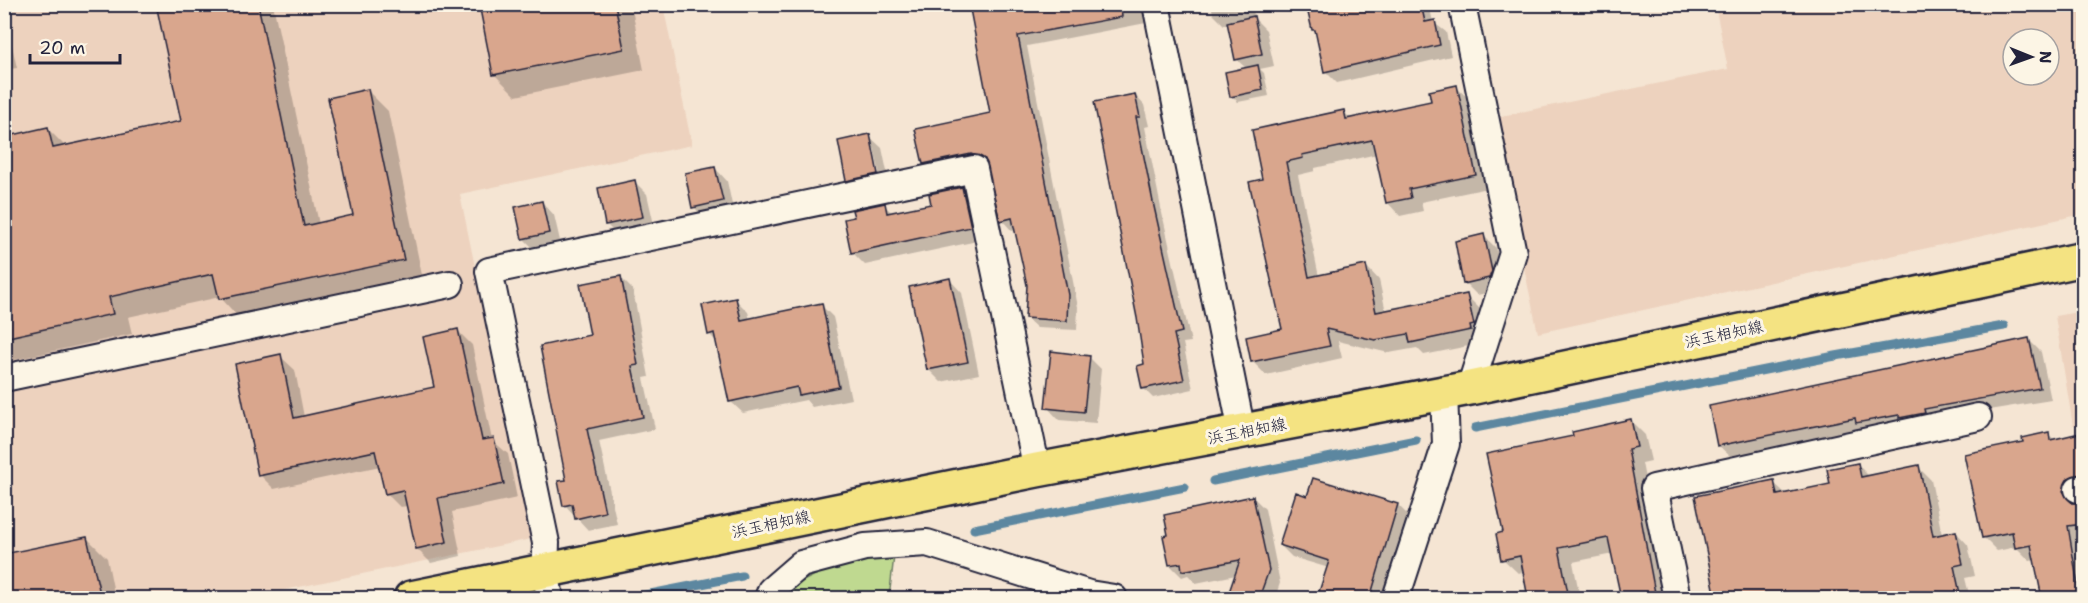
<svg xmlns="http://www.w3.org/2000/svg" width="2088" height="603" viewBox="0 0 2088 603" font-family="'Shantell Sans','Klee One',sans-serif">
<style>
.built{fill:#edd2be;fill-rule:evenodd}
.green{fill:#bfd990;stroke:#707e66;stroke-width:1.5}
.shadow{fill:#0003;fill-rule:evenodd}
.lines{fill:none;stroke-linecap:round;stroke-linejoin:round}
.stream{stroke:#5c87a0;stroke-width:9}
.building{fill:#d9a68d;stroke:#22223b;stroke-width:1.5}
.street-casing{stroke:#22223b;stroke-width:30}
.primary-casing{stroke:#22223b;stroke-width:38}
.street{stroke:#fcf5e5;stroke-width:26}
.primary{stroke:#f4e382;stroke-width:33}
.labels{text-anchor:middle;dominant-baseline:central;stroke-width:6;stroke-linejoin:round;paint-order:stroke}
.street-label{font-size:16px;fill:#22223b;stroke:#fcf5e5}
</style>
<rect width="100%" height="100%" fill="#f5e5d3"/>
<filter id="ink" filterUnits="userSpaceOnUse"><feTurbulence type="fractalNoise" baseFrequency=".0167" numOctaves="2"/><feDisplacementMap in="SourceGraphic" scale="12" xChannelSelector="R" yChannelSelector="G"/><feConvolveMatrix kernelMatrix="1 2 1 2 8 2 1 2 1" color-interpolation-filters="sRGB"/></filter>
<g filter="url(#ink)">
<path class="built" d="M4,5H663L692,145L460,194L531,539L246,598H5Z
M1715,5H2083V214L1538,333L1492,118L1728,69ZM2013,39H2049V75H2013Z
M2083,311V424L2073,426L2055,316Z"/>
<path class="green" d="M894,556L889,598H784L793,586L845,560Z"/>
<path class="shadow" d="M158,4H273L319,224L355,217L368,91L388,111L423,280L240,319L220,297L128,317L132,334L4,362V138L48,129L66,147L183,123Z
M480,4H631L644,70L516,96L494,74Z
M979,4H1142L1146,23L1027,46L1078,307L1077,330L1037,328L1026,318L1028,285L1016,230L1012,231L1002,220L988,165L934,174L924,164L992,114Z
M1211,4H1253L1254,18L1266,30L1274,66L1260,69L1264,73L1269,96L1238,102L1232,96L1247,69L1236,59L1229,24L1224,25L1213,14Z
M1308,4H1429L1433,22L1446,32L1451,56L1337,83L1326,72L1318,34L1313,30Z
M4,20L7,23L17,68L4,70Z
M1456,87L1470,100L1488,188L1421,202L1423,211L1400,216L1387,202L1377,154L1315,168V171L1298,175L1319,277L1366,266L1379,280L1386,312L1467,296L1480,309L1486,338L1483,343L1424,355L1417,348L1389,353L1338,341L1342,358L1266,375L1252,361L1283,331L1264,180L1344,112L1351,119L1433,102Z
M1135,95L1144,105L1149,126L1145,127L1162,213L1191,342L1183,343L1193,389L1153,398L1143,388L1146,365L1095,104Z
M869,136L882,148L890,186L860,192L848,180ZM871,148H874L881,181H878Z
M715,168L727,181L734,214L706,220L694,207Z
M635,182L647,194L655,229L619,237L607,225Z
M962,188L974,201L982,240L865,265L852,252L884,205L893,214L933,205Z
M542,202L554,215L561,245L536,251L523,238Z
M1484,236L1496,248L1503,284L1502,290L1477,295L1465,283Z
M620,277L633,290L649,377L644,378L655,429L599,441L617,524L588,530L565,505L592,337Z
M950,280L962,293L979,374L941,382L928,369Z
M736,300L748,312L750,320L821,305L833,317L851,399L812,407L806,400L743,413L730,401L717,342L709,334Z
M458,331L472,345L492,440L508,454L517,498L452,512L461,556L431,563L417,549L408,506L400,507L386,493L380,466L274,489L260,475L280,356L295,370L304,417L435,389Z
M2029,340L2041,352L2051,400L1866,430L1731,457L1718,445Z
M1089,357L1101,369L1096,423L1059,420L1047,407Z
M1631,421L1645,435L1651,461L1642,463L1668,598H1620L1613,554L1573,562L1580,598H1530L1524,572L1518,573L1503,559L1505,534L1574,437Z
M2048,434L2055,440L2084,434V490L2077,499L2078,505L2084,504V598H2044L2036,560L2030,561L2016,547L1997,551L1983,537L2024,443Z
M1858,465L1870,477L1918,467L1931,480L1942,535L1956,532L1968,545L1975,576L1965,578L1970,598H1716L1697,497L1773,482L1786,494L1832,485Z
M1314,480L1398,505L1410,517L1384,598H1319L1329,568L1292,557L1280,545L1308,498Z
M1253,497L1265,509L1280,583L1276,595L1288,598H1229L1236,575L1196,583L1188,575L1182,577L1170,565Z
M87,538L107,558L115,598H4V556Z"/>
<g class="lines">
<path class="stream" d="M1475,428L1830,357L2004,326
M1213,481L1416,440
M974,529L1185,487
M630,598L742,576"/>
</g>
<path class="building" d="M156,4H258L304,226L353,215L328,98L368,89L404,260L219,299L213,274L109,297L113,314L4,338V137L48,127L53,148L181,121Z
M479,4H615L624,49L493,75Z
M969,4H1121L1122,17L1018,36L1068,295L1067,321L1025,318L1027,285L1012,218L1000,221L985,159L971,154L923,164L915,129L990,113Z
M1306,4H1421L1425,22L1435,20L1440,45L1324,72L1315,30H1312Z
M1254,16L1262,54L1235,60L1227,22Z
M1258,65L1263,90L1230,97L1225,72Z
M1457,85L1476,175L1409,189L1411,198L1386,203L1372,140L1302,155L1303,158L1286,162L1309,277L1366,265L1376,312L1467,294L1474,325L1470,326L1471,330L1410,343L1408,334L1375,340L1326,329L1330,346L1251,362L1246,337L1282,329L1249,182L1262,179L1252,130L1344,110L1346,119L1431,101L1429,91Z
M1135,94L1140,117H1136L1153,202L1182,332L1174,334L1184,380L1142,389L1137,366L1144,364L1137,318L1094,102Z
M870,134L878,174L846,181L838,141Z
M715,167L723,201L692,208L685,173Z
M635,180L643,217L605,225L598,188Z
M962,187L971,227L851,253L844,219L854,217L852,210L885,203L887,213L931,204L929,194Z
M542,201L549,233L522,239L515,207Z
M1484,234L1492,271L1489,278L1463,284L1455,241Z
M621,276L638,365L632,366L643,417L587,429L605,512L575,519L572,504L563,506L558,481L566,480L540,346L590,335L580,284Z
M950,278L968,362L927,370L909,287Z
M736,298L741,320L822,303L839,387L799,395L797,387L729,402L714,333L708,335L702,305Z
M458,329L482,440L494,438L504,484L438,498L447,542L416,549L403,490L385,494L375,451L258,476L235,364L281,354L294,418L434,387L423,337Z
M2029,338L2040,388L1924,409L1925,413L1899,418V415L1856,423L1855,418L1717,446L1709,406Z
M1051,351L1090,356L1084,412L1045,408Z
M1631,419L1637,447L1628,449L1656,598H1621L1608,538L1559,548L1569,598H1528L1520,556L1501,560L1496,534L1503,532L1486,454L1573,436L1572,432Z
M2049,432L2050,440L2084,432V473L2068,478L2063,491L2072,503H2084V524L2068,526L2080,598H2042L2031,545L2015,548L2012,532L1982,538L1964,454L2023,442L2022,438Z
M1858,463L1861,477L1919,465L1933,536L1956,531L1963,564L1954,566L1961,598H1716L1695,496L1774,480L1777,495L1830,484L1827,469Z
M1313,478L1398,504L1370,598H1317L1329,561L1279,545L1296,492L1307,496Z
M1253,496L1269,570L1259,598H1227L1240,560L1182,571L1181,563L1169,565L1163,536L1168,535L1164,515Z
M87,537L101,598H4V554Z"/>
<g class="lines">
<g class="street-casing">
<path id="street" d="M1156,4L1242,432
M1462,4L1513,253L1470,388
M4,378L450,284
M2078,489L2084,488
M550,598L545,570L546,543L489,271L974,169L1037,470
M768,598L771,590L801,564L865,547L927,543L1089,594L1114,598
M1396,598L1446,444L1444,393
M1677,598L1654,488L1978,417"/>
</g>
<g class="primary-casing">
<path id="primary" d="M411,598L1037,470L1470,388L2084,259"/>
</g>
<use href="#street" class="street"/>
<use href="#primary" class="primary"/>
</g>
</g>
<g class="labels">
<g class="street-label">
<text transform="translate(1724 334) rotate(-12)">浜玉相知線</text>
<text transform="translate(1247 431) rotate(-11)">浜玉相知線</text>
<text transform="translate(771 524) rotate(-12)">浜玉相知線</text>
</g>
</g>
<rect width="2088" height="603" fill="none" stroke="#fcf5e5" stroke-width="24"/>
<rect x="12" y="12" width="2064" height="579" fill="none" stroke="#22223b" stroke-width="2" filter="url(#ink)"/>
<g transform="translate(2031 57) rotate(91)"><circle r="28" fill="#fcf5e5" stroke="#a5a1a1" stroke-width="1.5"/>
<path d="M0-4.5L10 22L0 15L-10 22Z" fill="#22223b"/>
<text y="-9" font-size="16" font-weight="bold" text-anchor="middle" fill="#22223b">N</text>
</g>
<path d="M30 54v9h90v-9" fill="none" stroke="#22223b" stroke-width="3"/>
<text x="39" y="54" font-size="18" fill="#22223b" stroke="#fcf5e5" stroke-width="4.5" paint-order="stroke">20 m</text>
</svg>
